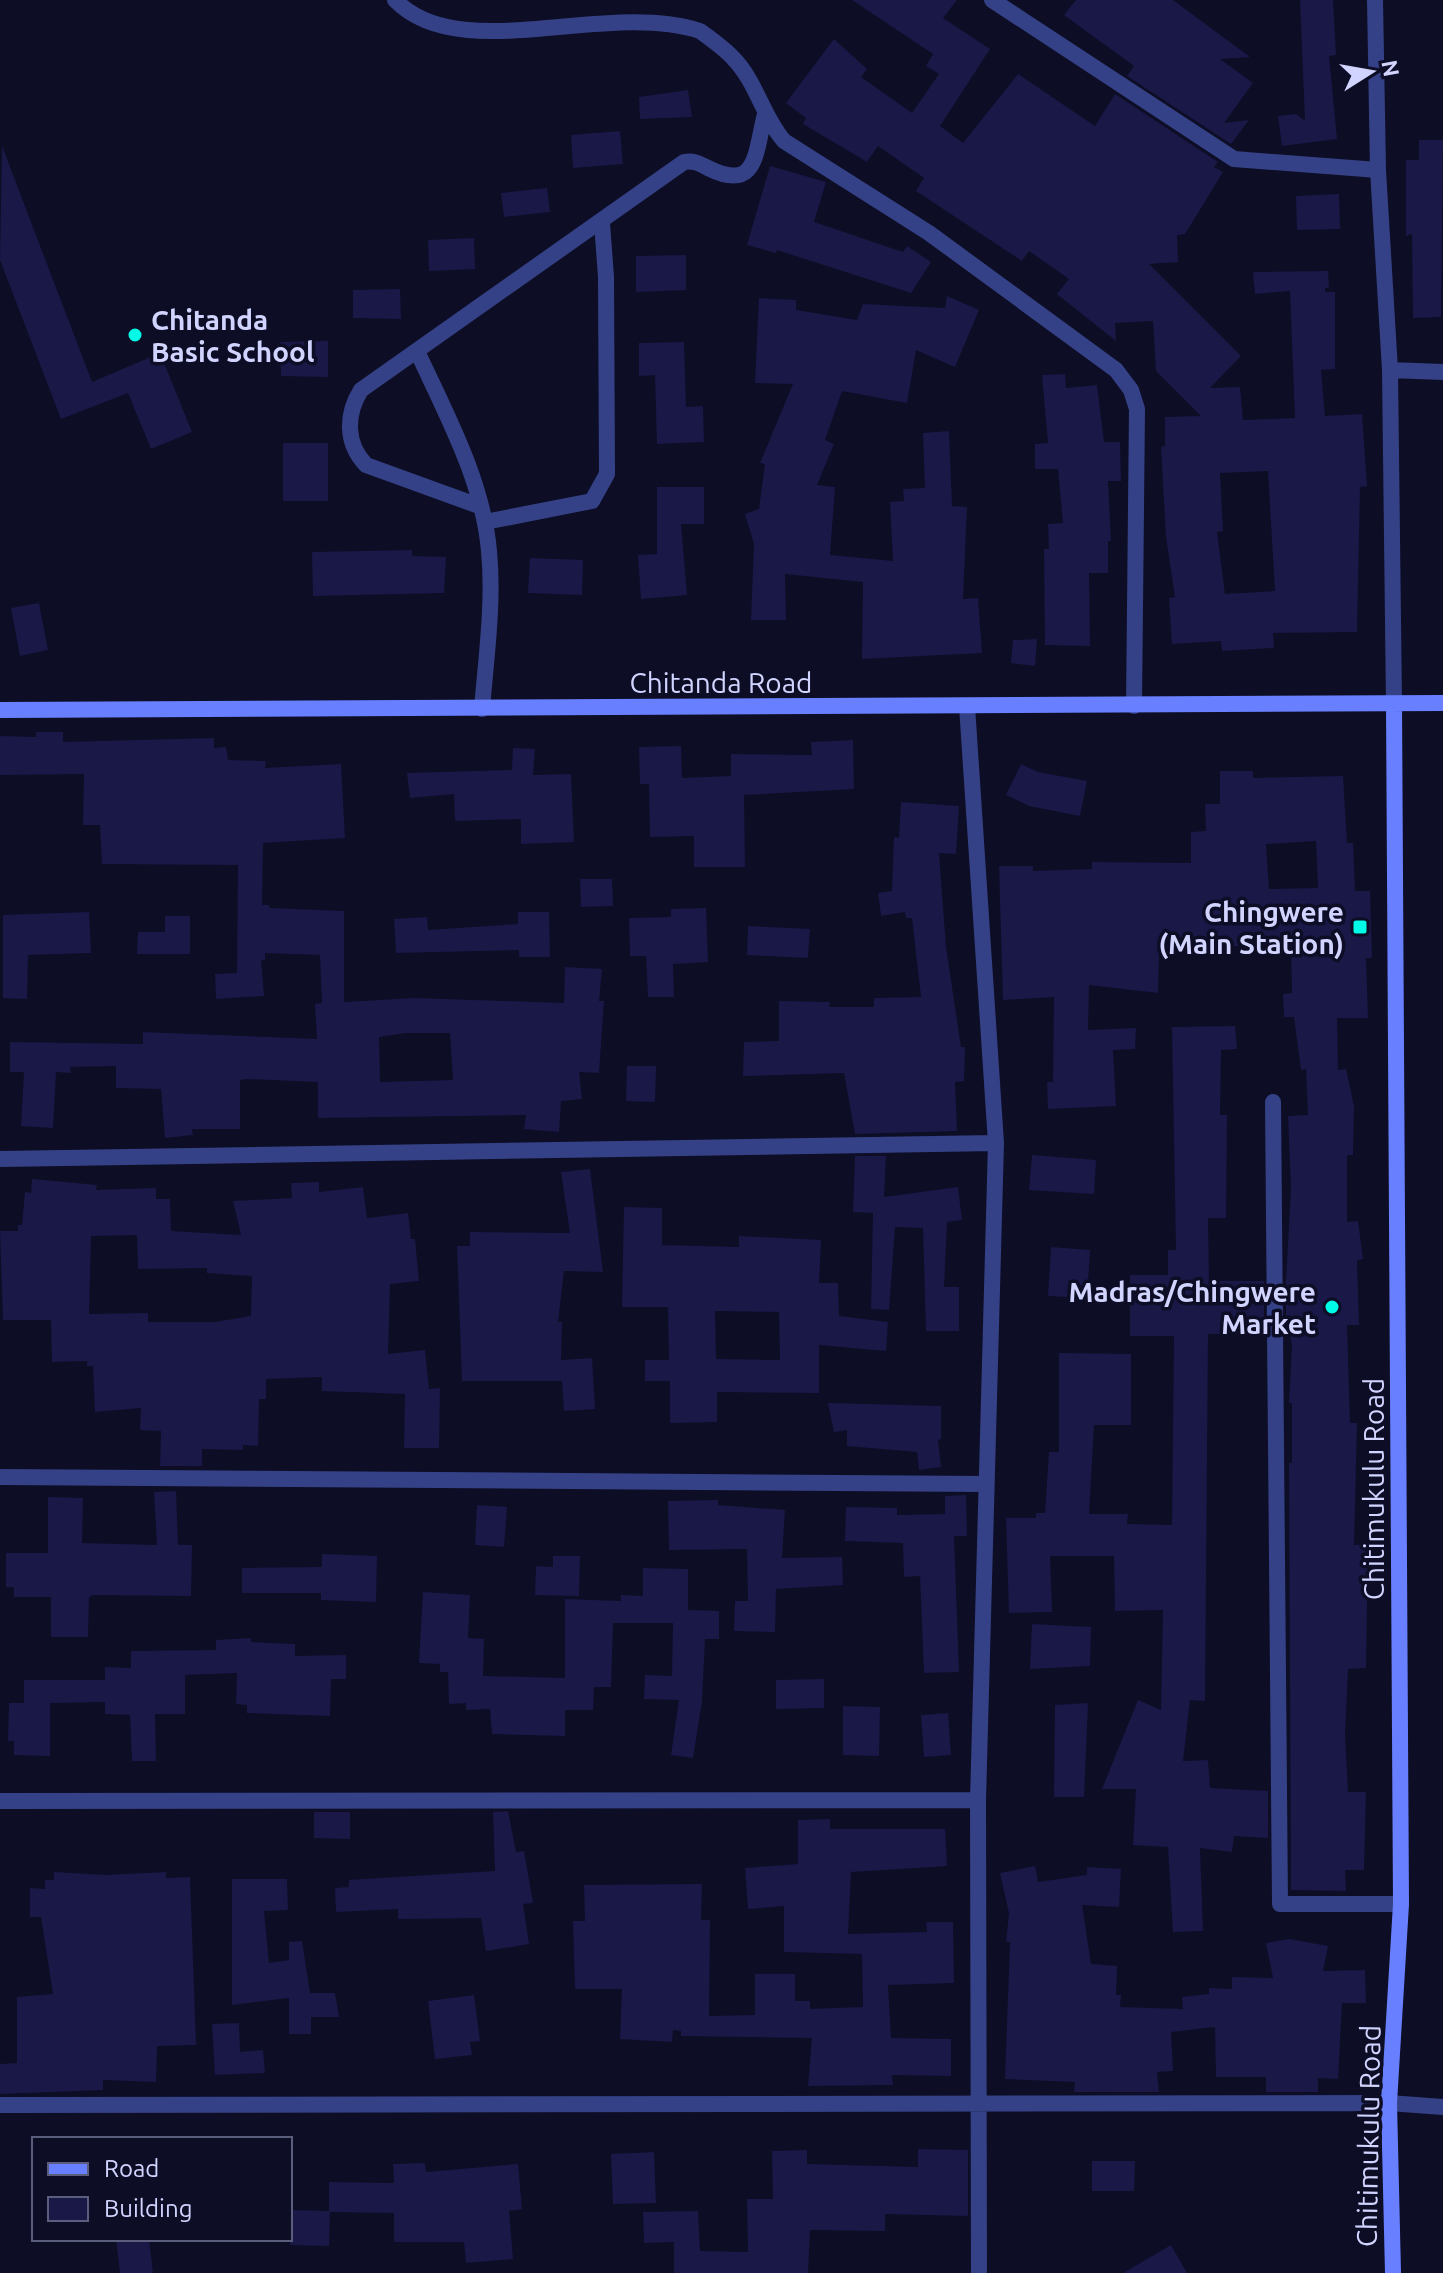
<svg xmlns="http://www.w3.org/2000/svg" width="1443" height="2273" viewBox="0 0 1443 2273" font-family="Ubuntu,sans-serif">
<style>
.building{fill:#191847;fill-rule:evenodd}
.lines{fill:none;stroke-linecap:round;stroke-linejoin:round}
.street{stroke:#354186;stroke-width:16}
.secondary{stroke:#6880ff;stroke-width:16}
.poi-dot{fill:#00fce7;stroke:#0d0d25;stroke-width:3}
.labels{text-anchor:middle;dominant-baseline:central;stroke-width:7;stroke-linejoin:round;paint-order:stroke}
.poi-label{font-size:28px;font-weight:bold;fill:#d1d4ff;stroke:#0d0d25;text-anchor:end}
.street-label{font-size:28px;fill:#d1d4ff;stroke:#0d0d25}
</style>
<rect width="100%" height="100%" fill="#0d0d25"/>
<path class="building" d="M852,0H957L943,18L990,49L940,126L963,143L1018,74L1095,126L1115,94L1218,162L1214,167L1223,172L1185,234L1177,235L1178,262L1149,264L1241,356L1210,388L1240,387L1243,420L1295,418L1290,291L1255,294L1253,272L1328,271L1329,288H1325V292H1335V369L1321,370L1325,416L1362,414L1367,486L1360,487L1357,632L1273,633L1274,648L1222,651L1221,641L1172,644L1169,598L1175,597L1166,537L1161,447L1165,446V417L1201,416L1156,371L1153,321L1115,323L1116,341L1057,294L1069,279L1029,251L1022,261L916,191L924,178L878,146L867,162L803,124L806,118L786,103L834,39L867,69L861,77L912,113L939,74L926,66L933,54ZM1268,471L1275,591L1225,594L1217,532L1223,531L1220,473Z
M1076,0H1173L1250,57L1220,59L1253,83L1224,123L1249,120L1231,144L1127,76L1134,66L1064,15Z
M1300,0H1333L1336,55L1329,56L1337,139L1282,146L1278,116L1296,114L1305,121Z
M688,90L692,117L640,119L639,97Z
M620,131L623,164L573,168L571,135Z
M1419,140H1443L1441,317L1413,318L1412,234L1406,236V160H1419Z
M2,146L92,382L160,353L192,432L151,449L128,393L61,419L0,260Z
M770,166L826,182L814,222L903,252L907,246L931,262L911,293L777,250L776,253L747,245Z
M547,188L550,212L504,217L501,193Z
M1339,194L1340,229L1297,230L1296,196Z
M474,238L475,269L429,271L428,240Z
M686,255V290L636,292V256Z
M400,289L401,319L353,318V290Z
M947,296L979,310L955,367L916,350L907,403L842,391L825,440L834,444L817,485L835,487L830,555L893,561L890,502L904,501L903,489L925,488L923,433L949,431L952,506L967,507L963,599L978,598L982,653L862,659L863,582L785,574L786,620H751L754,544L745,514L759,509L765,464L760,463L793,384L755,383L759,298L796,300V310L857,320L863,304L945,308Z
M328,341V377L281,376L280,342Z
M684,342L686,407L703,406L704,442L657,444L655,375L639,376V343Z
M1065,374L1066,388L1097,385L1104,442H1120L1121,481H1108L1111,541H1108V573H1089L1090,646L1045,645L1044,549H1049L1048,524L1063,523L1058,469H1035V444L1048,443L1042,375Z
M283,443H328V501H283Z
M657,487H704V524H681L687,595L641,599L638,555L657,554Z
M412,550V556L446,557L444,593L313,596L312,552Z
M530,558L583,560L582,595L528,593Z
M39,603L48,650L20,656L11,608Z
M1037,639L1035,666L1011,663L1013,640Z
M36,732H63V742L214,738V748L226,747L228,760L266,761L265,768L341,764L345,838L263,843L262,905H269V908L344,911V1002L415,998L564,1003L565,967L602,969L599,1001H604L599,1073L579,1072L582,1099L561,1101L559,1132L524,1129L526,1115L318,1118V1082L246,1079L240,1080V1129H192L193,1135L165,1138L161,1089L116,1088V1066L70,1067L71,1073L56,1072L53,1128L21,1126L24,1072H10V1042L143,1044V1032L317,1039L315,1004L322,1003L320,955L265,953V960H261L264,996L216,999L215,974L237,973L238,865L102,864L100,825H83L84,774L0,775V736L36,737ZM406,1033H450L453,1080L380,1082L379,1037Z
M853,740L854,789L744,795L745,867H694V836L650,837L649,784H640L639,747L681,746L682,778L731,776V754L812,755L811,742Z
M513,748L535,749L533,775L571,774L574,842L521,844V819L455,821L454,794L410,798L407,773L512,770Z
M1021,764L1038,772L1087,781L1080,816L1029,806L1006,795Z
M1220,771H1253V778L1343,776L1347,843H1353L1355,891H1370L1372,958H1366L1368,1018H1337L1338,1070L1346,1069L1354,1106L1353,1155H1347V1222L1358,1221L1363,1259L1357,1260L1359,1325H1347L1350,1423H1357L1354,1545L1368,1544L1366,1668L1348,1669L1345,1734L1348,1792H1366L1364,1870H1345L1346,1891L1291,1890L1289,1463H1292V1403H1289L1292,1347L1290,1334H1286V1280L1291,1188L1288,1116L1308,1115L1306,1069L1301,1070L1294,1017H1284L1283,994L1292,993L1291,943L1221,947V943L1159,952L1158,993L1089,985L1088,1030L1136,1028L1135,1049L1113,1050L1116,1106L1048,1109L1047,1082H1053L1054,997L1003,1000L999,866H1033V871L1092,869V862L1191,863V832L1206,831L1205,804H1220ZM1316,841L1318,888L1269,889L1266,844Z
M901,802L959,806L956,854L939,853L946,947L961,1047H965L964,1081L955,1082L957,1131L855,1134L844,1073L743,1076L744,1042L779,1041V1001L830,1002L829,1007H874V998L921,997L912,918H906L905,912L881,916L878,893L892,891L894,837L899,838Z
M580,879H612L613,906L581,907Z
M706,908L708,962L673,964L674,997H648L646,956H630L629,918L671,917V909Z
M89,912L91,953L28,955L27,999L3,998V915Z
M518,912H549L550,957H519V950L396,953L394,919L427,917L428,930L518,924Z
M165,916H190V954H137L138,932H165Z
M748,926L810,929L808,958L747,955Z
M1235,1026L1237,1049L1221,1050L1220,1115H1227L1226,1218H1208L1209,1281H1264V1334H1208L1205,1701L1190,1700L1183,1761L1208,1760L1210,1788L1268,1791V1838L1234,1836L1232,1852L1200,1848L1203,1931L1173,1932L1168,1847L1133,1845L1136,1789H1102L1138,1700L1161,1710L1163,1610L1115,1611L1114,1556H1050L1052,1612L1009,1613L1006,1518H1036V1513H1045L1049,1452H1059V1353L1131,1354V1425H1094L1089,1514H1128L1127,1524L1172,1525L1174,1336H1130V1275H1168V1250H1176L1172,1027Z
M627,1066H656L655,1102L626,1101Z
M1032,1155L1096,1160L1094,1194L1029,1190Z
M855,1156H886L884,1197L958,1187L962,1220L947,1222L944,1287H959V1331H926L923,1228L895,1227L889,1310L871,1309L873,1213L853,1212Z
M590,1169L603,1272L564,1271L558,1322H562L561,1360L592,1358L595,1409L564,1411L562,1381H462L457,1246H470V1232L570,1233L561,1172Z
M32,1179L97,1185L96,1190L156,1188V1199H170L171,1231L241,1235L233,1201L292,1198L291,1183L319,1182V1192L363,1187L367,1218L408,1213L411,1239H415L419,1281L390,1284L388,1354L425,1350L429,1389L440,1388L439,1448H404L405,1394L322,1391V1377L266,1379V1399H259L258,1446L243,1445V1450L202,1449V1466H160L161,1431L140,1430L141,1408L95,1412L93,1366H87V1361L52,1362L51,1320H3L0,1231H18V1225H22L25,1192L31,1193ZM137,1235L138,1269L207,1268V1273L252,1276L251,1316L215,1322H148V1313L89,1314L91,1236Z
M624,1207L662,1208V1245L739,1247V1236L821,1240L819,1283H838L839,1316L888,1322L886,1351L819,1345V1393L717,1392V1422L670,1423V1381H645V1360H669L668,1307H622ZM715,1311L779,1312L780,1360L716,1359Z
M1051,1247L1090,1250L1087,1298L1048,1296Z
M828,1403L941,1406V1439L938,1440L941,1467L919,1470L917,1452L847,1446V1430L834,1432Z
M176,1491L178,1545H192L191,1596L93,1595L89,1597L88,1637H51V1597H14V1587H6V1553H48V1497L83,1498L82,1543L157,1545L154,1492Z
M966,1495L967,1536H954L959,1672L924,1673L920,1576L904,1577L903,1543L845,1541L846,1507L897,1508V1515L945,1514V1496Z
M718,1500V1505L785,1510L782,1558L842,1557L843,1585L776,1589L775,1632L734,1631L735,1601H748L747,1549L669,1550L668,1501Z
M477,1505L507,1507L504,1547L475,1545Z
M322,1554L377,1556L376,1602L321,1600V1593H242V1568L322,1567Z
M553,1556H580L579,1596L535,1595L536,1566L553,1567Z
M643,1568L688,1569V1610L719,1611V1639H705L702,1701L693,1758L671,1755L679,1700L644,1699L645,1675L672,1676L673,1623H613L611,1687H594L593,1710H565V1736L492,1734L490,1709L466,1710V1703L449,1704L448,1672H440V1664L419,1663L423,1592L470,1595L468,1638L484,1639L483,1676L565,1678V1599L621,1601V1595L643,1596Z
M1032,1624L1091,1627L1090,1666L1030,1669Z
M251,1638V1642L295,1644V1656L346,1655V1679H331L330,1716L247,1713V1705L236,1704L237,1673L185,1675V1714H155L156,1761H132L130,1715L105,1714V1702L50,1703V1756L14,1755V1741H8L9,1703H24V1680H105V1667L131,1668V1651L216,1650V1640Z
M824,1679V1708L776,1709V1680Z
M1088,1703L1084,1797H1054L1055,1705Z
M843,1706L880,1707L879,1756L843,1755Z
M948,1713L951,1755L924,1757L921,1715Z
M508,1811L516,1852L524,1851L533,1903L523,1904L529,1944L486,1951L481,1918L398,1919V1909L336,1912L335,1888L349,1887V1880L495,1871L493,1812Z
M314,1812H350V1839L314,1838Z
M830,1819V1829H945L947,1866L851,1872L848,1934L927,1932L926,1922H953L954,1983L888,1985L891,2038L951,2039V2076L892,2075L893,2085L808,2086L812,2038L681,2036V2031L673,2030L672,2042L620,2039L622,1989H575L573,1921H585L584,1885L702,1884L701,1920H710L709,2016L755,2015V1974H795V2001H810V2009L863,2007L862,1954L784,1952V1906L748,1909L745,1868L798,1864V1820Z
M1035,1866L1038,1882L1087,1875V1867L1121,1869L1119,1907L1082,1905L1091,1964L1117,1966L1116,1995H1121L1120,2007L1183,2009L1182,1997L1209,1994V1988L1232,1989V1977L1273,1978L1266,1943L1289,1939L1328,1946L1323,1971L1365,1970L1366,2003H1342L1338,2079L1318,2078V2092H1266V2077H1216L1215,2027L1171,2032L1173,2071L1157,2072L1159,2092H1074L1075,2082L1005,2079L1010,1942H1006L1009,1913L1000,1873Z
M54,1872L106,1875L166,1872V1878L190,1877L196,2045L157,2046L156,2082L103,2080V2090L0,2094V2064L17,2063V1997L53,1994L41,1917H30V1888L45,1889V1880H54Z
M232,1879H287L288,1910L264,1911L269,1963L289,1960V1942L302,1941L310,1993H335L339,2017H311V2034H289V1998L232,2005Z
M474,1995L480,2041L470,2042L472,2055L435,2059L428,2001Z
M239,2023L240,2052L263,2050L265,2073L215,2075L212,2024Z
M918,2149L968,2150V2216L885,2214V2231L810,2230L808,2273H674V2242L644,2243L643,2212L698,2211L700,2251L748,2252L747,2199H773L772,2151L807,2150V2164L918,2167Z
M654,2152L656,2203L613,2204L611,2154Z
M1092,2161H1135L1134,2191H1092Z
M425,2163L426,2172L518,2164L522,2209L509,2211L513,2259L466,2263L464,2242H394V2213L330,2212L329,2246L290,2245V2210L329,2211V2182L394,2183L393,2164Z
M116,2239H149L153,2273H120Z
M1171,2245L1187,2273H1123Z"/>
<g class="lines">
<path class="street" d="M395,0C460,67 604,0 700,31C711,39 724,48 733,58C756,81 763,117 784,141L929,233L1116,370L1131,390L1137,409L1134,706
M992,0L1234,159L1378,170
M1375,0L1378,170L1390,370L1394,704
M417,351C446,414 483,481 489,551C494,603 486,658 482,709
M1390,370L1443,372
M479,506L366,465C345,443 346,414 361,390L684,162C694,160 700,164 708,168C758,193 755,152 765,114
M485,522L592,501L607,474L606,277L602,223
M967,706L996,1143L978,1800L979,2273
M1273,1102L1280,1904H1401
M0,1159L996,1143
M0,1477L986,1484
M0,1801L978,1800
M0,2105L1389,2103L1443,2107"/>
<path class="secondary" d="M0,710L1443,703
M1393,2273L1389,2103L1401,1904L1394,704"/>
</g>
<g class="poi-dot">
<circle cx="135" cy="335" r="8"/>
<rect x="1352" y="919" width="16" height="16" rx="4"/>
<circle cx="1332" cy="1307" r="8"/>
</g>
<g class="labels">
<g class="poi-label">
<text x="151" y="319" text-anchor="start">Chitanda<tspan x="151" dy="32">Basic School</tspan></text>
<text x="1344" y="911">Chingwere<tspan x="1344" dy="32">(Main Station)</tspan></text>
<text x="1316" y="1291">Madras/Chingwere<tspan x="1316" dy="32">Market</tspan></text>
</g>
<g class="street-label">
<text x="721" y="682">Chitanda Road</text>
<text transform="translate(1373 1489) rotate(-90)">Chitimukulu Road</text>
<text transform="translate(1368 2136) rotate(-89)">Chitimukulu Road</text>
</g>
</g>
<rect x="32" y="2137" width="260" height="104" fill="#0d0d25" stroke="#5b5d7c" stroke-width="2"/>
<rect x="48" y="2163" width="40" height="12" fill="#6880ff" stroke="#5b5d7c" stroke-width="2"/>
<text x="104" y="2177" font-size="24" fill="#d1d4ff">Road</text>
<rect x="48" y="2197" width="40" height="24" fill="#191847" stroke="#5b5d7c" stroke-width="2"/>
<text x="104" y="2217" font-size="24" fill="#d1d4ff">Building</text>
<g transform="translate(1371 72) rotate(79)" stroke="#0d0d25" stroke-width="6" paint-order="stroke">
<path d="M0-6L14 30L0 20L-14 30Z" fill="#d1d4ff"/>
<text y="-12" font-size="22" font-weight="bold" text-anchor="middle" fill="#d1d4ff">N</text>
</g>
</svg>
